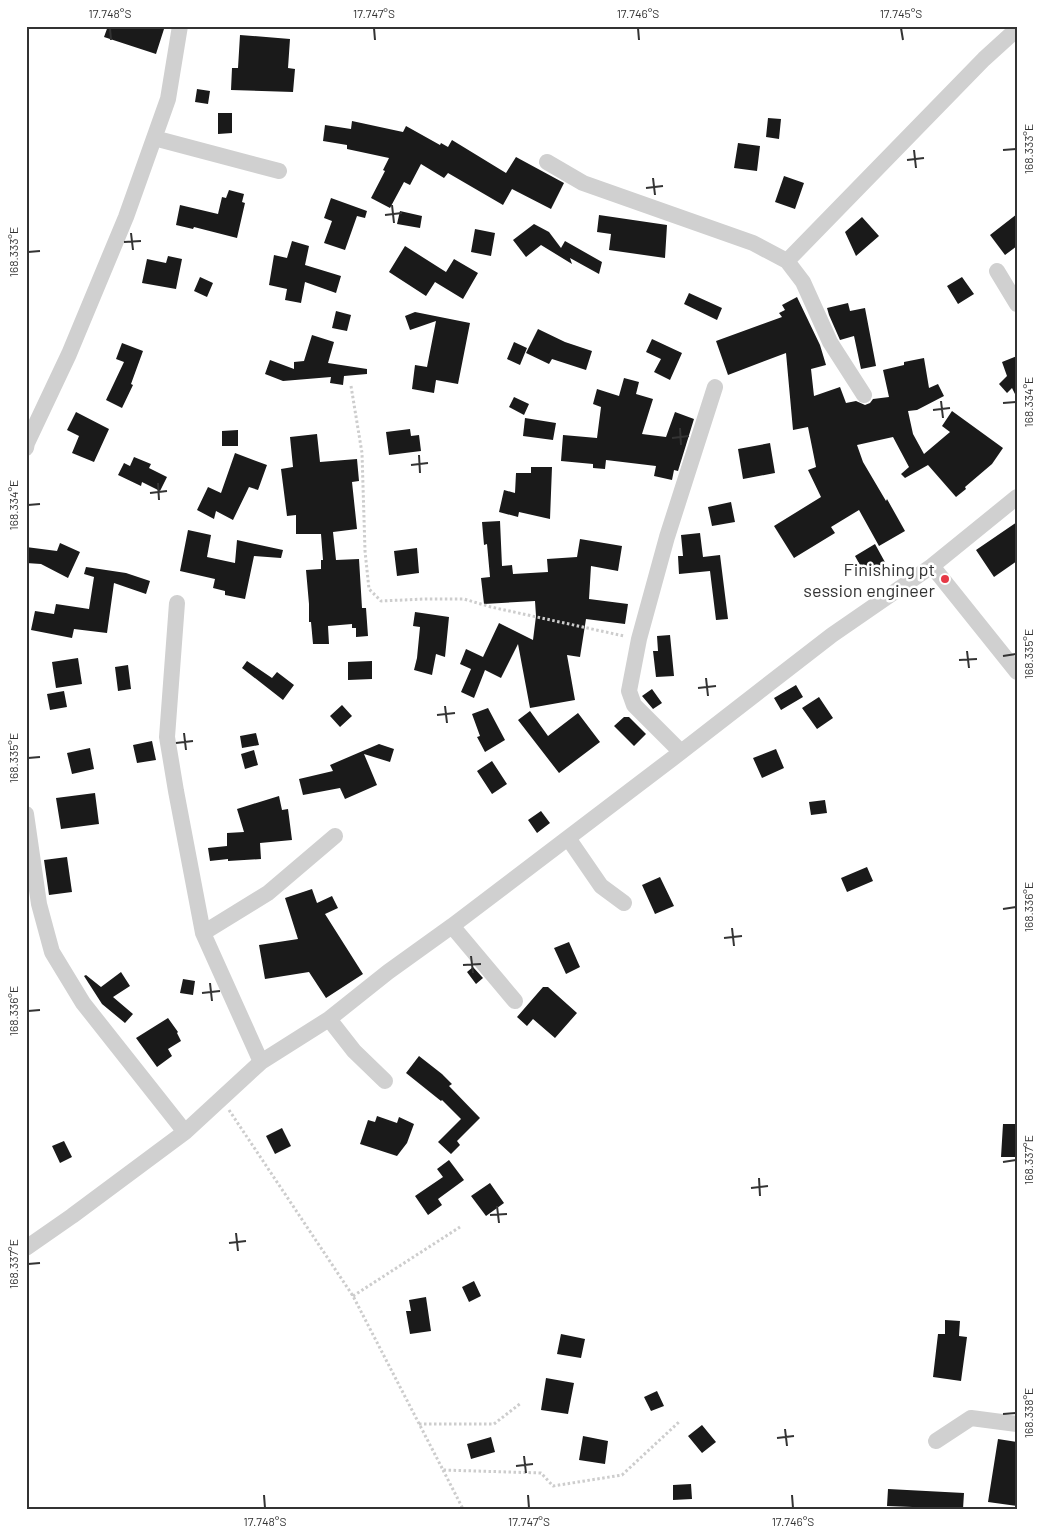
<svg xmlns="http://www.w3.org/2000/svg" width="1043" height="1535" viewBox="0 0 1043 1535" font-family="Barlow,sans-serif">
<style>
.building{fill:#1a1a1a}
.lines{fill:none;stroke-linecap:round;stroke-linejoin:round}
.path{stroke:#cdcdcd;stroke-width:3;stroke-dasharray:2.5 2.5;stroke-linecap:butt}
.minor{stroke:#d0d0d0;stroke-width:16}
.ticks{fill:none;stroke:#333;stroke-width:2}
.poi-dot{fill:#e63946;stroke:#fff;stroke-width:2}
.labels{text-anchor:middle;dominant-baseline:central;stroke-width:5;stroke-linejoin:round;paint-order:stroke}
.poi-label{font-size:18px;fill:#333;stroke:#fff;text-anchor:end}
.neatline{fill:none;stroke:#333;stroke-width:2}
.ticks-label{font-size:12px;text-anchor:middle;fill:#333}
</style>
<rect width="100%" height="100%" fill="#fff"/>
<path class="building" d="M108,26H154L164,29L156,54L104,37Z
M240,35L290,39L288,68L295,69L293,92L231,90L232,68H238Z
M197,89L210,91L208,104L195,102Z
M218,113H232V133L218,134Z
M768,118L781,119L779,139L766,137Z
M352,121L403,132L406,126L440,145L441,143L448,147L452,140L506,173L516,157L564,183L551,209L512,189L503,205L448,173L444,178L421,164L410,185L404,182L390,208L371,198L385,171L383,170L389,158L347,149V145L323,141L325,125L351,129Z
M738,143L760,146L757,171L734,168Z
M784,176L804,183L795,209L775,202Z
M229,190L244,194L242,202L245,203L237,238L194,227L193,229L176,225L180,205L218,214L222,197L226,198Z
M331,198L367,211L365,218L357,216L345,250L324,243L332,221L324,218Z
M400,211L422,216L420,228L397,224Z
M1017,214V246L1005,255L990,235Z
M599,215L667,225L665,258L609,250L611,234L597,232Z
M862,217L879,236L856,256L845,232Z
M534,224L549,232L561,248L565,241L602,262L599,274L570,258L572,264L541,245L526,257L513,240Z
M475,229L495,233L491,256L471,252Z
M292,241L309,246L305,265L341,276L336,293L305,282L301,303L285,300L287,289L269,285L274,255L287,258Z
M405,246L446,272L454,259L478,273L463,299L435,282L426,296L389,272Z
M168,256L182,259L176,289L142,283L147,259L166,263Z
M200,277L213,283L207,297L194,291Z
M962,277L974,294L958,304L947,286Z
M689,293L722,308L717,320L684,304Z
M797,297L820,345L826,365L811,369L814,396L840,387L846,403L856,401L865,405L870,403L873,399L889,397L883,370L904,365V362L924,358L929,388L938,384L944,396L917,410L908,411L913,434L924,454L950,432L942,426L952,411L1003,448L992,464L965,487L966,489L956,497L928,465L905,478L901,474L909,467L893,437L857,445L863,462L886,501L887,499L905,531L879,546L859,510L831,527L835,533L794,558L774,526L821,497L808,470L816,467L808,427L793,430L786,353L728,375L716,341L782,317L779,313L785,310L782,305Z
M848,303L850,311L865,308L876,366L861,369L854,336L840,340L829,315L827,308Z
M336,311L351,315L347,331L332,328Z
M415,312L470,323L458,384L436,380L434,393L412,389L415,365L427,367L436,321L410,330L405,316Z
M538,329L565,342L592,351L586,370L552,359L549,364L526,353Z
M312,335L334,342L328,363L367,369V374L344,376L343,385L330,383L331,377L283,381L265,374L270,360L294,369V362L304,361Z
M652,339L682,353L670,380L654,372L661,359L646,352Z
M514,342L527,348L520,365L507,359Z
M122,343L143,351L131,384L133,385L122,408L106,400L124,362L116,359Z
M1017,356V398L1012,388L1007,393L999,384L1007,376L1002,362Z
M624,378L639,382L636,394L653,399L642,434L666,437L675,412L694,419L678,471L674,470L672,480L654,476L656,466L606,460L605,469L593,468V464L561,461L563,435L597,438L601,407L593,404L597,389L619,396Z
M514,397L529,404L524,415L509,407Z
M76,412L109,429L94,462L72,453L79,436L67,430Z
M525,418L556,423L553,440L523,436Z
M410,429L411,436L419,435L421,451L389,455L386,432Z
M238,430V446H222V431Z
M317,434L320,462L357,459L359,481L352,482L357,529L333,532L336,560L359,559L362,608H366L368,636L356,637V628H352V624L328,626L329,644H313L311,622H309V604L306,570L321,569V560H323L321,534H296V515L287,516L281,469L293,467L290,437Z
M770,443L775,473L743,479L738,449Z
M235,453L267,465L258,490L249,487L233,520L216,511L214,519L197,510L208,487L221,493Z
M134,457L151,464L149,468L167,477L160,491L142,482L141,486L118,475L124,463L130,466Z
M531,467H552L550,519L519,512L518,517L499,512L504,490L515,493L516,473H531Z
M731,502L735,522L712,526L708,507Z
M500,521L502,566L512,565L513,574L548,572L547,559L577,557L580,539L622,546L618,571L591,566L589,599L628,604L625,624L586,619L580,657L567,655L575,700L530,708L518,644L501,678L485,670L474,698L461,692L471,669L460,664L466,649L483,657L499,623L533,640L536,616L535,601L484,604L481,578L490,577L487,544L484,545L482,522Z
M1017,522V561L994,577L976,550Z
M188,530L211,535L207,557L235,563L237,540L283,550L281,558L254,556L245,599L225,595V591L213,588L215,579L180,571Z
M700,533L703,557L720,555L728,619L716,620L710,571L679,574L678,556H683L681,535Z
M60,543L80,552L68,578L41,564L26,563V547L57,551Z
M875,544L886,564L866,576L855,556Z
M417,548L419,573L397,576L394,551Z
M86,567L126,573L150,581L146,594L114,583L107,633L74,629L72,638L31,630L35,611L54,614L56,604L89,609L94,577L84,574Z
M415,612L449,617L445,657L436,654L432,675L414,670L417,658L420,627L413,626Z
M670,635L674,676L656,677L653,651H658L657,636Z
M78,658L82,684L56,688L52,662Z
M247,661L272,678L277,672L294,685L283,700L242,668Z
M372,661V679L348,680V662Z
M128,665L131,689L118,691L115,667Z
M796,685L803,697L781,710L774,698Z
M652,689L662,703L653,709L642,696Z
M64,691L67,707L50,710L47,694Z
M819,697L833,718L817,729L802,708Z
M342,705L352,716L340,727L330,716Z
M488,708L505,740L485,752L477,737L480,736L472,714Z
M530,711L548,736L578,713L600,742L559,773L518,720Z
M624,717H629L646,734L634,746L614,726Z
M256,733L259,745L242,748L240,736Z
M152,741L156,760L137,763L133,745Z
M379,744L394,749L390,762L364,754L377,785L345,799L340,788L303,795L299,779L333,771L330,765Z
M90,748L94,769L72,774L67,753Z
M776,749L784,768L762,778L753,758Z
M254,750L258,765L245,769L241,754Z
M492,761L507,784L492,794L477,771Z
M95,793L99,824L61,829L56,798Z
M279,796L282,810L288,809L292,840L260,843L261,859L228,861V859L210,861L208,848L227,846V833L244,832L237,809Z
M825,800L827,813L811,815L809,802Z
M541,811L550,823L537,833L528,820Z
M67,857L72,892L49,895L44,860Z
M867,867L873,881L847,892L841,878Z
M660,877L674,906L655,914L642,885Z
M312,889L317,903L332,896L338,908L325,914L363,974L326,998L309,972L265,979L259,945L298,939L285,898Z
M569,942L580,967L566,974L554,948Z
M473,967L483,978L476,984L467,972Z
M121,972L130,986L113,997L133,1014L125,1023L102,1004L84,976L86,975L101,987Z
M183,979L195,981L193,995L180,993Z
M543,987H548L577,1013L555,1038L533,1019L527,1026L517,1017Z
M168,1018L178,1032L177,1033L181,1041L168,1049L172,1056L157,1067L136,1038Z
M419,1056L442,1074L452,1084L449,1086L480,1118L457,1141L460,1145L451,1154L438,1142L461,1119L442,1100L441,1101L406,1073Z
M377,1116L397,1123L399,1117L414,1124L407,1143L397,1156L360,1144L368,1120L375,1122Z
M1003,1124H1017V1157H1001Z
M282,1128L291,1146L275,1154L266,1136Z
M64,1141L72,1157L60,1163L52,1146Z
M449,1160L464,1180L438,1199L442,1205L428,1215L415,1196L443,1177L437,1169Z
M490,1183L504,1203L486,1216L471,1196Z
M474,1281L481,1296L469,1302L462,1287Z
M426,1297L431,1331L410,1334L406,1311H411L409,1300Z
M945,1320L960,1321L959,1336L967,1337L961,1381L933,1377L938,1334H945Z
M561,1334L585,1339L581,1358L557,1354Z
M546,1378L574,1383L568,1414L541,1410Z
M657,1391L664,1406L651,1411L644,1397Z
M702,1425L716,1442L702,1453L688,1436Z
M583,1436L608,1441L605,1464L579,1460Z
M491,1437L495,1452L471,1459L467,1444Z
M998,1439L1017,1442V1506L988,1502Z
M691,1484L692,1499L673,1500V1485Z
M888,1489L964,1493L963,1509L887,1506Z"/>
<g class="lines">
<path class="path" d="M351,386L362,453L365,551L369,589L381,601L425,599H464L491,607L624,636
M229,1110L353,1296L443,1470L541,1473L553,1486L622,1475L679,1422
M353,1296L460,1227
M419,1424H494L521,1403
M443,1470L463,1509"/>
<path class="minor" d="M154,138L279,171
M547,162L583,183L753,243L787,261L803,282L830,342L864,395
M787,261L984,59L1017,29
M997,271L1017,304
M26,448L27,443L69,354L126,217L168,99L180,26
M932,566L1017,672
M177,603L167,737L176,791L203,933L261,1062
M681,752L634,705L629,691L639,639L667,537L715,387
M26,814L39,904L52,952L83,1003L185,1132
M568,838L601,886L624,903
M452,926L515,1001
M203,933L268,893L335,836
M329,1019L354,1051L385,1081
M26,1248L72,1216L185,1132L261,1062L329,1019L388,972L452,926L681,752L832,635L932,566L1017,497
M936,1441L971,1418L1017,1424"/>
</g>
<path class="ticks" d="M110,28L111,40M374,28L375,40M638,28L639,40M901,28L903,40M914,150L916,168M1003,150L1016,149M907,160L924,158M653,178L655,195M646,188L663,186M392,205L394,223M385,215L402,213M131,233L133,250M124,242L141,241M28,252L40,251M941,401L943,418M1003,403L1016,402M933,410L950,408M680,428L681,445M672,438L689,436M419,455L420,473M411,465L428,463M158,483L159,500M150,493L167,491M28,505L40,504M967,651L969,668M1003,656L1016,654M959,660L977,659M706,678L708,696M698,688L716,686M445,706L447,723M437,715L455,713M184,733L186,750M176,743L193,741M28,758L40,757M1003,909L1016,907M732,928L734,946M724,938L742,936M471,956L473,973M463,965L481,964M210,983L212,1001M202,993L220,991M28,1011L40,1010M1003,1162L1016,1160M759,1178L760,1196M751,1188L768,1186M497,1206L499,1223M490,1215L507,1214M236,1233L238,1251M229,1243L246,1241M28,1264L40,1263M1003,1414L1016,1413M785,1429L787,1446M777,1438L794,1436M524,1456L526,1473M516,1466L533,1464M264,1495L265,1508M528,1495L529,1508M792,1495L793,1508"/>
<circle class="poi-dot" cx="945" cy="579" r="5"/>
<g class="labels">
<g class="poi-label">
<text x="935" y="569">Finishing pt<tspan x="935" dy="21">session engineer</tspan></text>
</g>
</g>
<rect width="1043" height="1535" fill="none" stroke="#ffffff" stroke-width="55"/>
<rect x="28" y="28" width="988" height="1480" class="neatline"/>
<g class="ticks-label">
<text x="110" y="18">17.748°S</text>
<text x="374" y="18">17.747°S</text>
<text x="638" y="18">17.746°S</text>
<text x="901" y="18">17.745°S</text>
<text transform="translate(1029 149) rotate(-90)" y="4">168.333°E</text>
<text transform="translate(14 252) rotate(-90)" y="4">168.333°E</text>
<text transform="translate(1029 402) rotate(-90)" y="4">168.334°E</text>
<text transform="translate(14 505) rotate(-90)" y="4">168.334°E</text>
<text transform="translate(1029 654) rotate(-90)" y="4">168.335°E</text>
<text transform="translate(14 758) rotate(-90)" y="4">168.335°E</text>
<text transform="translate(1029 907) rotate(-90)" y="4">168.336°E</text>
<text transform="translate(14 1011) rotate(-90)" y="4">168.336°E</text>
<text transform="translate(1029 1160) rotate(-90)" y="4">168.337°E</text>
<text transform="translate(14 1264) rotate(-90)" y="4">168.337°E</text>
<text transform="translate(1029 1413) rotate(-90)" y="4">168.338°E</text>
<text x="265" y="1526">17.748°S</text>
<text x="529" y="1526">17.747°S</text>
<text x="793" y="1526">17.746°S</text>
</g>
</svg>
